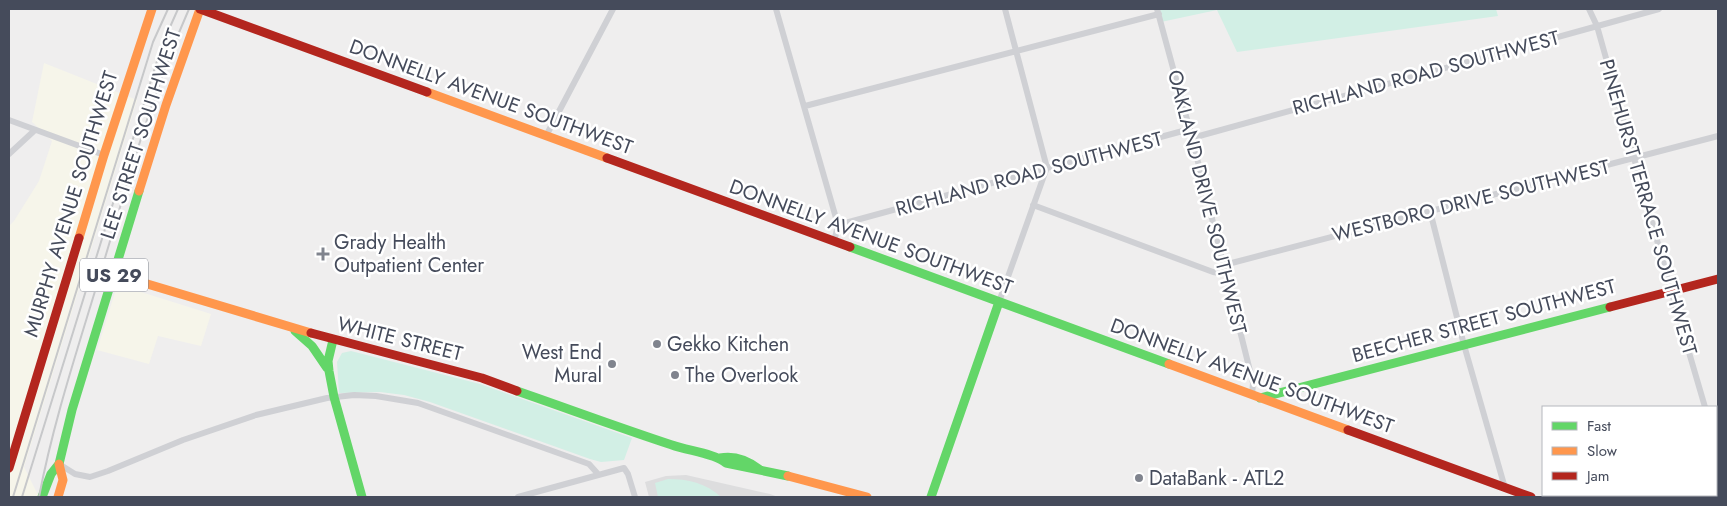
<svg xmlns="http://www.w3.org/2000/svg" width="1727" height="506" viewBox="0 0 1727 506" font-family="Jost,sans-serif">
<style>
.commercial{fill:#f6f5ea}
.education{fill:#ddddde}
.green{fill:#d2efe5}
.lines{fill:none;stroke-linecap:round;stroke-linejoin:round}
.street{stroke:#cfd0d4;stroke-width:6}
.fast{stroke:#63d668;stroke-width:9}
.slow{stroke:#ff974d;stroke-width:9}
.jam{stroke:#b3261e;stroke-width:9}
.rail{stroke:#c7c8ca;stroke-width:2}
.poi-dot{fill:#80848e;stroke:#fff;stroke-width:2}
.labels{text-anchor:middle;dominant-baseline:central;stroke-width:5;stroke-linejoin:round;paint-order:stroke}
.shield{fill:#fff;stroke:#7d818c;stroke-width:1}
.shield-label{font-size:19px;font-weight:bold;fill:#454b5b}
.street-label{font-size:20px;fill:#454b5b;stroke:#fff}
.poi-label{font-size:20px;fill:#454b5b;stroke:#fff;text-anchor:start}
</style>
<rect width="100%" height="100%" fill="#efeeee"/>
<path class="commercial" d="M44,63L137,100L24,467L39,497H9V226L14,221L39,181L52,141L32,122Z
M122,286L211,314L201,346L158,336L149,364L97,350L116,289Z"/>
<path class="education" d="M686,475L770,494L778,497H649L645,482L666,476Z"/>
<path class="green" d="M1158,9H1496L1498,16L1237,52L1217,10L1161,22Z
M351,351L480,384L632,438L624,460L601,462L590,459L430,402L404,395L380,392L339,393L337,362L342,353Z
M668,479C688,479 706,483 721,497H658L655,483Z"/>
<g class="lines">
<path class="street" d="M776,9L838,225L834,242
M1157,9L1192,138L1253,383L1252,395
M1589,9L1597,26L1676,308L1705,407
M805,106L1159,14
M9,120L104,155
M546,136L613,9
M1192,138L1659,9
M9,154L35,130
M1033,205L1213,272L1226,274
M1430,211L1464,345L1505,488
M838,225L1190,129
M1224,265L1718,136
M999,302L1046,170V164L1005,9
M1716,442L1718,450
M59,464L75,474L90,477L108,471L183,440L256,415L327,398L354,395L376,396L418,403L589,464L598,474
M1716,487H1718
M518,497L624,468L628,474L635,497
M1682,497L1691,495"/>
<path class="fast" d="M850,247L1169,364
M295,331L312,346L327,368
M333,340L328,361L329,371L334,397L362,497
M517,391C569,409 620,428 672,445C688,451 714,453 726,463L788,476
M1260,398L1610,307
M720,458C735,455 747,460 759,469
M42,497L51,474L59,464L72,410L139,191
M931,497L999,302"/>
<path class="slow" d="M427,92L607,158
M139,191L166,105L200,9
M79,238L104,155L152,9
M114,274L311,333
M1169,364L1348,430
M788,476L867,497
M58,497L63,480L59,464"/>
<path class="jam" d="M200,9L427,92
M607,158L850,247
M1610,307L1718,279
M311,333L482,378L517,391
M1348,430L1531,497
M9,468L79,238"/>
<path class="rail" d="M13,497L153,42L168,9
M22,497L162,45L178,9
M39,497C53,423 77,351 99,278C126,188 151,95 189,9"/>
</g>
<g class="poi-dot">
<path d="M320.5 246.5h5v5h5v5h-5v5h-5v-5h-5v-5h5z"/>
<circle cx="657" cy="344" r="5"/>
<circle cx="612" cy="364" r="5"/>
<circle cx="675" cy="375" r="5"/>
<circle cx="1139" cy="478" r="5"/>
</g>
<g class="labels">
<rect class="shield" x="80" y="258.5" width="68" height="33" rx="4"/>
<g class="shield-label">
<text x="114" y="275">US 29</text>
</g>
<g class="street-label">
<text transform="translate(1426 73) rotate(-15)">RICHLAND ROAD SOUTHWEST</text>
<text transform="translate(491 97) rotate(20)">DONNELLY AVENUE SOUTHWEST</text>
<text transform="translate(141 134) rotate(-72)">LEE STREET SOUTHWEST</text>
<text transform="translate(1029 174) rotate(-15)">RICHLAND ROAD SOUTHWEST</text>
<text transform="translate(1471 201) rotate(-14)">WESTBORO DRIVE SOUTHWEST</text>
<text transform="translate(1207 202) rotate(76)">OAKLAND DRIVE SOUTHWEST</text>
<text transform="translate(71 204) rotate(-73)">MURPHY AVENUE SOUTHWEST</text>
<text transform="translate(1648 207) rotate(74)">PINEHURST TERRACE SOUTHWEST</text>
<text transform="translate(871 237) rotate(20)">DONNELLY AVENUE SOUTHWEST</text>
<text transform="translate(1484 321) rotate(-15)">BEECHER STREET SOUTHWEST</text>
<text transform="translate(400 339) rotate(14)">WHITE STREET</text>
<text transform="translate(1252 376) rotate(20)">DONNELLY AVENUE SOUTHWEST</text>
</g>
<g class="poi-label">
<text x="334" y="242">Grady Health<tspan x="334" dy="23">Outpatient Center</tspan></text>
<text x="667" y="344">Gekko Kitchen</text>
<text x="602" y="352" text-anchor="end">West End<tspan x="602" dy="23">Mural</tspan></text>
<text x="685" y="375">The Overlook</text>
<text x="1149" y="478">DataBank - ATL2</text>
</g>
</g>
<rect width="1727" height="506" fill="none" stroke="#454b5b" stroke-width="20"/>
<rect x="1542" y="406" width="175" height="90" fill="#ffffff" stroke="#b5b7bd"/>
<rect x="1552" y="422" width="25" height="8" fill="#63d668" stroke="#b5b7bd"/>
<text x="1587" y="431" font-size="15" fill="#454b5b">Fast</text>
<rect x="1552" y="447" width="25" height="8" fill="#ff974d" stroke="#b5b7bd"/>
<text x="1587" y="456" font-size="15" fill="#454b5b">Slow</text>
<rect x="1552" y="472" width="25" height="8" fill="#b3261e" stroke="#b5b7bd"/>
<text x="1587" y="481" font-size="15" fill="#454b5b">Jam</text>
</svg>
